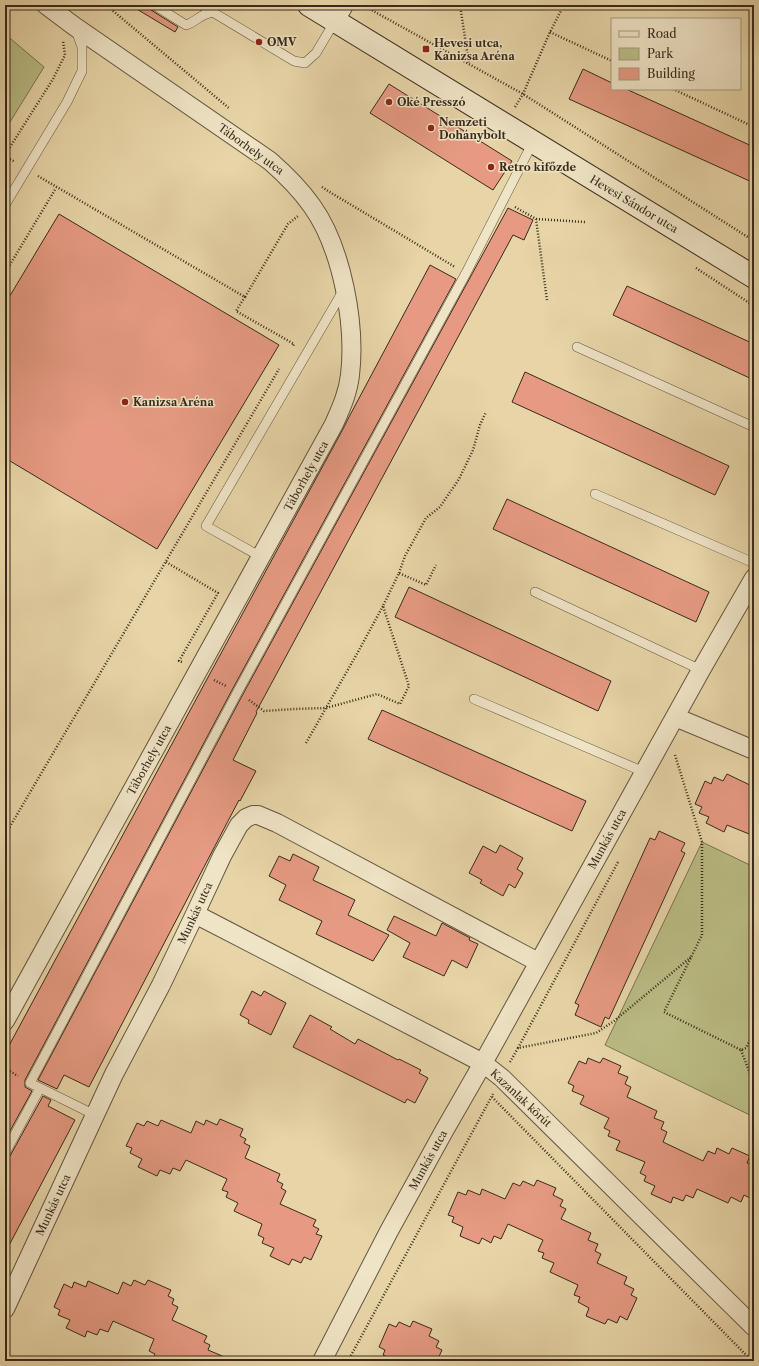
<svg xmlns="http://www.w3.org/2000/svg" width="759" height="1366" viewBox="0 0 759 1366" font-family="'Libre Caslon Text',serif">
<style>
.green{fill:#babc85;stroke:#7a7350}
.building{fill:#e69a83;stroke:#392a1a}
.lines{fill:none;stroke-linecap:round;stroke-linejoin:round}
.service-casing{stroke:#64553e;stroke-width:10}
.minor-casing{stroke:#64553e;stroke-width:20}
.secondary-casing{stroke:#392a1a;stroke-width:24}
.path{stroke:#392a1a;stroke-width:2.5;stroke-dasharray:1 2;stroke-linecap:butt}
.service{stroke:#efe4c6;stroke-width:9}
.minor{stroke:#efe4c6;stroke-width:18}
.secondary{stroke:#efe4c6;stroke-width:22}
.poi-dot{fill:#8f2418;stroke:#efe4c6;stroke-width:1.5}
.labels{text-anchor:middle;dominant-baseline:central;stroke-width:3;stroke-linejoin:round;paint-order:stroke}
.poi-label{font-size:11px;font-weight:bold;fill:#392a1a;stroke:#efe4c6;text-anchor:start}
.street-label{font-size:11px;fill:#392a1a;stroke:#efe4c6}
</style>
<rect width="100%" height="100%" fill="#e7d5a8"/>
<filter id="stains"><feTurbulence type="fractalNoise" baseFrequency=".005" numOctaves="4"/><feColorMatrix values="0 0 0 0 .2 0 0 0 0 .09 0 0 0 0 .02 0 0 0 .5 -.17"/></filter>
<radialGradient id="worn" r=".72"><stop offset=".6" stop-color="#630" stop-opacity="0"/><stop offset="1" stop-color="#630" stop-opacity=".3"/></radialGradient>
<path class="green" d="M5,34L44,67L5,130Z
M702,842L754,867V1117L605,1045Z"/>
<path class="building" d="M130,5H148L151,10L178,27L175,32Z
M583,69L612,83V89H626L754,147V183L569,99Z
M389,84L512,161L493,190L370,113Z
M508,208L533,220L524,240L513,235L256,712L257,713L233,760L256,771L240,801L239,800L89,1087L64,1075L57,1089L38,1080L242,696Z
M59,214L279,345L157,549L5,458V304Z
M430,265L456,279L232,690L25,1080V1087L32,1091L5,1140V1053L206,681L343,429L349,417Z
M627,286L754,344V380L613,315Z
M525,372L729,466L715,495L512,402Z
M507,499L709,592L696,622L493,529Z
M409,587L611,681L598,711L395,617Z
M382,710L586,801L572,831L368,739Z
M727,774L754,787V836L727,825L724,832L706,823L709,817L699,813L702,807L695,804L705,781L711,784L714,777L723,781Z
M659,831L685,843L681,851L685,853L609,1019L605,1017L601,1027L575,1015L579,1005L575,1003L650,838L655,840Z
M500,845L523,858L517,869L523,873L515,888L509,884L503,896L480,883L482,880L469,873L483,846L496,853Z
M293,854L319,867L313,880L355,900L348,915L389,935L373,961L316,934L322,921L279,900L286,885L269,876L279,856L290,861Z
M394,916L436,936L442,923L470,938L469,940L478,944L467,968L452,960L444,976L403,957L410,943L387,930Z
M252,991L261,996L264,991L286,1003L271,1035L248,1023L249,1020L240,1015Z
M310,1015L332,1027L330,1029L355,1044L358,1039L398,1060L399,1059L421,1070L419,1073L428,1078L415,1103L407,1099L405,1103L293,1047Z
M588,1058L600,1063L603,1058L621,1066L618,1073L628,1077L625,1084L631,1087L627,1097L657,1111L654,1118L664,1122L661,1129L667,1132L663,1142L703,1161L708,1151L715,1154L717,1148L729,1154L732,1148L750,1156L747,1163L754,1166V1190L750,1198L744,1195L741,1202L731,1197L728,1203L697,1189L693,1198L686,1195L683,1201L673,1197L671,1203L651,1194L655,1186L644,1181L646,1176L640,1173L645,1162L616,1150L620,1141L608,1136L610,1131L604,1128L609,1118L580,1104L584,1096L572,1091L574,1086L568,1083L579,1061L586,1064Z
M43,1096L51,1100L48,1106L75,1120L5,1253V1159L10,1156Z
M220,1119L243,1129L240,1136L246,1139L244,1143L250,1146L245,1158L280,1174L277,1181L283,1184L281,1188L286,1191L280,1204L316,1220L313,1226L319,1229L316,1234L322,1236L311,1260L304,1257L301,1263L292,1259L289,1265L270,1256L274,1248L262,1243L264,1238L258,1235L262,1224L234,1211L238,1203L226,1197L228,1192L222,1190L227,1179L186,1160L180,1171L173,1168L170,1174L160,1170L157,1176L138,1167L142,1159L130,1153L132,1148L126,1146L137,1123L144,1126L147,1121L158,1126L161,1120L191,1133L196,1121L204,1125L206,1120L217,1125Z
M537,1180L556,1188L553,1195L563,1200L560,1206L566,1209L561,1219L591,1233L588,1240L598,1244L595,1251L601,1254L597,1263L627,1277L624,1284L634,1289L631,1295L637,1298L627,1320L620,1316L617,1323L608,1319L605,1324L586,1316L589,1308L578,1302L580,1297L574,1295L578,1285L550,1272L554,1263L542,1258L544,1253L538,1251L543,1240L508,1224L501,1239L494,1236L491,1243L482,1238L479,1244L460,1236L463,1227L452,1222L454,1217L448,1215L458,1192L466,1195L468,1190L480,1195L482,1189L505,1199L513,1183L520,1186L523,1181L534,1186Z
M134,1280L145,1285L148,1280L171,1290L168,1296L174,1299L172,1304L178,1307L172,1320L207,1336L204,1342L210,1345L208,1350L234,1361H152L155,1354L149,1351L154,1339L113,1321L108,1332L100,1329L97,1335L87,1331L85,1337L66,1328L70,1320L58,1315L60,1310L54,1307L64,1284L72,1288L74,1282L86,1287L88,1281L118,1294L123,1282L131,1286Z
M413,1321L432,1329L429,1336L439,1341L436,1347L442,1350L437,1361H397L383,1355L385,1350L379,1347L389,1324L396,1327L399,1322L410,1327Z"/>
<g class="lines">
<g class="service-casing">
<path id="service" d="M154,5L186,25C198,21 199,14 214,12
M201,5L294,61L305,63L316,53L335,21
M5,205L67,102L82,71V47L76,30
M577,347L754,427
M595,494L754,563
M261,557L206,526L343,291
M535,592L701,670
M474,699L644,772
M95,1115L30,1083L237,693L466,273L533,142
M5,1153L40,1088"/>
</g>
<g class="minor-casing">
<path id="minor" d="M335,21L344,5
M675,717L754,750
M195,914L483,1063L502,1078L754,1327
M5,1021L334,424C341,408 348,393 350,375C356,324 342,248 312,206C300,189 286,175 270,161L74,26L46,5
M5,1309L114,1074L161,985L195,914L222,856L239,825L246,818L253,815H258L277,823L538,962
M322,1361L389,1231L444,1131L483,1063L701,670L754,578"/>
</g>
<g class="secondary-casing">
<path id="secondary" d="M309,5L754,277"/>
</g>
<path class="path" d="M23,5L27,8
M106,5L230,109
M367,5L366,7L523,94L754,241
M460,5L469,64
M550,32L612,61
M673,89L754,127
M515,107L523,94L550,32L564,5
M5,155L53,79L65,55L63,41
M5,156L15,162
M38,176L245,297L288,224L298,216
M322,187L328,191L455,267
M515,207L536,219L547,300
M536,219L585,222
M696,268L754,306
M5,273L56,188
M245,297L236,311L294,344L293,346
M166,562L218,593L179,661L182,662
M399,573L405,556L426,518L440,507L459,479L473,450L480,425L486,412
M214,680L226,686
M249,700L264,711L294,709L326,708L377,694L400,704L409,686L383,606L399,573L426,585L436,565
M306,743L358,652L383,606
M675,755L702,842V935L664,1012L741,1050L746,1048L754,1032
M5,835L279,369
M518,1048L618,862
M741,1050L754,1084
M510,1062L518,1048L596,1033L614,1021L691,957
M5,1068L18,1076
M492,1097L752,1361
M348,1361L493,1094"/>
<use href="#service" class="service"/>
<use href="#minor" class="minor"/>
<use href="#secondary" class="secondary"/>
</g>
<g class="poi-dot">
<circle cx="259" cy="42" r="4"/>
<rect x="422" y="45" width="8" height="8" rx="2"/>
<circle cx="389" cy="102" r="4"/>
<circle cx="431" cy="128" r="4"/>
<circle cx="491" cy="167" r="4"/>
<circle cx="125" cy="402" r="4"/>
</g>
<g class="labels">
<g class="poi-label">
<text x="267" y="42">OMV</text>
<text x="434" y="43">Hevesi utca,<tspan x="434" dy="13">Kanizsa Aréna</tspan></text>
<text x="397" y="102">Oké Presszó</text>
<text x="439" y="122">Nemzeti<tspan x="439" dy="13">Dohánybolt</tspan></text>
<text x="499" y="167">Retro kifőzde</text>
<text x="133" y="402">Kanizsa Aréna</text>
</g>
<g class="street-label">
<text transform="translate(251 149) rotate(36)">Táborhely utca</text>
<text transform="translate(634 204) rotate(31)">Hevesi Sándor utca</text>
<text transform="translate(306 476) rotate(-61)">Táborhely utca</text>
<text transform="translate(149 760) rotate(-61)">Táborhely utca</text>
<text transform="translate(607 839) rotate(-61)">Munkás utca</text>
<text transform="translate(195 913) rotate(-65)">Munkás utca</text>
<text transform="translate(521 1098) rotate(43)">Kazanlak körút</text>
<text transform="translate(428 1160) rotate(-61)">Munkás utca</text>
<text transform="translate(53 1205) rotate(-65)">Munkás utca</text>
</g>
</g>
<rect width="759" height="1366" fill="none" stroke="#e7d5a8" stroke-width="20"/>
<rect x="6" y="6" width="747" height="1354" fill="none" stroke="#392a1a" stroke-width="2"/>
<rect x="10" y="10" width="739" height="1346" fill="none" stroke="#392a1a"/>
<rect x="611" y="18" width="130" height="72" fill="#efe4c6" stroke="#a69a81"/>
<rect x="619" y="31" width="20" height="6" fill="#efe4c6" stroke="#a69a81"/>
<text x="647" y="38" font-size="12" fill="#392a1a">Road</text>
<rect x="619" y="48" width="20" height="12" fill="#babc85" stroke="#a69a81"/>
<text x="647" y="58" font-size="12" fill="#392a1a">Park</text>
<rect x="619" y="68" width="20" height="12" fill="#e69a83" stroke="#a69a81"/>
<text x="647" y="78" font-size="12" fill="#392a1a">Building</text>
<rect width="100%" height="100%" filter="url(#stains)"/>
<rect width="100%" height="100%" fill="url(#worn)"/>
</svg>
